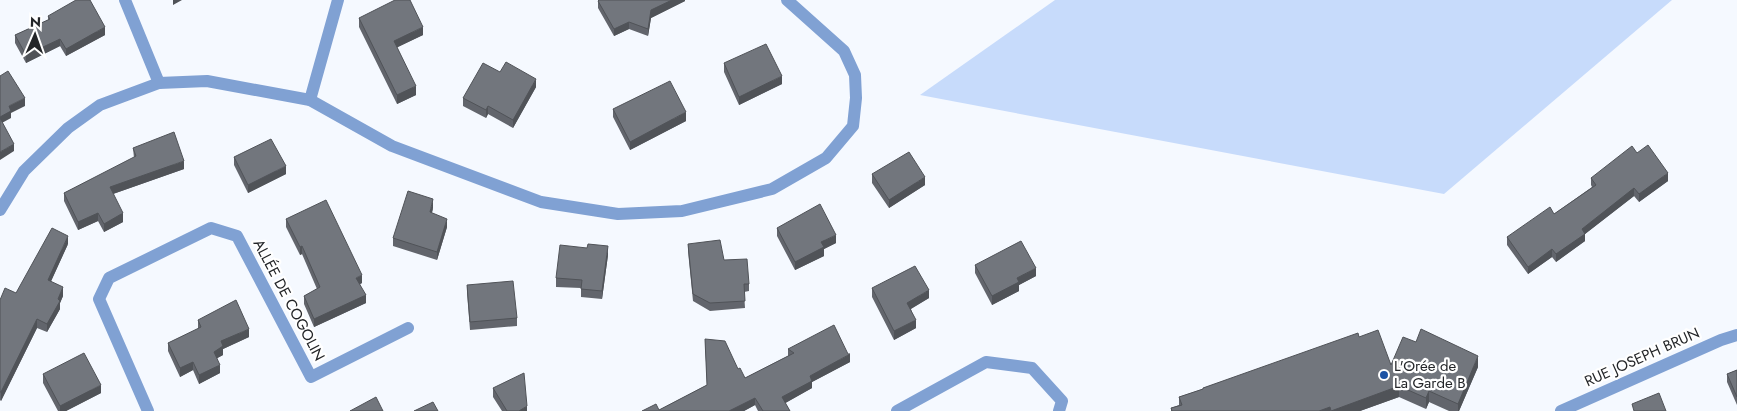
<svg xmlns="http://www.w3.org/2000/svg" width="1737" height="411" viewBox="0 0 1737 411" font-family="Jost,sans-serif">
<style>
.green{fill:#c7dbfb}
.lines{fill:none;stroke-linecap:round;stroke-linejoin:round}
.service{stroke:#80a1d3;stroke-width:12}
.minor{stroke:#80a1d3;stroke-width:12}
.tertiary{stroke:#80a1d3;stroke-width:12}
.wall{fill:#62656c}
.shaded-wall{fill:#505358}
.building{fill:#72767d;stroke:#505358}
.poi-dot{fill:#1c52a4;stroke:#fff;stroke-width:2}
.labels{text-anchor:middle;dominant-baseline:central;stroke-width:4.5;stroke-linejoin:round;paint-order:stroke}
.street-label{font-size:15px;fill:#232528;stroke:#fff}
.poi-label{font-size:15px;fill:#232528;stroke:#fff;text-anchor:start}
</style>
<rect width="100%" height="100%" fill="#f5f9ff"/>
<path class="green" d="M1055,0H1672L1444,194L920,95Z"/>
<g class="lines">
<path class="service" d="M125,0L159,83"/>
<path class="minor" d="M310,100L338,0
M148,411L99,299L109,278L211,228L237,236L311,377L408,328
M897,411L986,362L1032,368L1062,401L1059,411
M1561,411L1721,340L1737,335"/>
<path class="tertiary" d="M0,210L24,171L68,128L100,105L159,83L207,81L310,100L392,146L541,202L618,214L682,211L772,189L826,158L853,126L856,98L855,75L844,51L787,0"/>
</g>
<path class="wall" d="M685,0V1L651,18L648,36L629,29L614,36L598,8V1Z
M48,16L105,35L66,56L60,46L26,63L15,43V35L48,20Z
M359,18L423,35L397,47L416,95L397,104L359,27Z
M724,63L782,84L739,105L724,72Z
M500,72L536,87L513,128L488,114L486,118L463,106V98Z
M613,109L686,121L630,150L613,117Z
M133,148L184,169L113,194L123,222L104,232L98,221L78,230L64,201V193L134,158Z
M1637,153L1668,181L1639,202L1634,196L1585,234V241L1556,262L1552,257L1528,274L1507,245V237L1554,214L1592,187L1591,185V178Z
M234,157L286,174L248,193L234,165Z
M872,174L925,185L889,208L872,183Z
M433,208L432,213L447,227L437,260L393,246V238Z
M286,219L362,283L360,284L366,303L314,327L304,304V296L317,289L302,254L300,255L286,227Z
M777,228L836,243L824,249V256L795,270L777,236Z
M68,244L51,281L63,296L60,303V309L47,332L37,328L1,401L0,400V300L16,293Z
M688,244L724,260L749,284V291L744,292L745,308L710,311L693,301L688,251Z
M608,255L602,299L581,297V288L556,287V278Z
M975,265L1036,276L1019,285V291L992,305L975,273Z
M467,285L517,318V326L470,330L467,293Z
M872,288L929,298L911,309L916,328L894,340L872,297Z
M198,320L249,337L223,349V355L217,358L220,373L199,384L193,370L180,377L168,351V343L198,329Z
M1359,337L1391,365L1478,367L1459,411H1449L1429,402L1426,409L1399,397L1360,411H1171V408L1179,405V397L1203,389V388Z
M705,339L738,369L745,378L788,356V349L850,362L812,382V388L785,403L790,411H758L755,405L744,411H642L659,410L707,385Z
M1737,370V405L1727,382V374Z
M43,374L101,393L66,411H58L43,383Z
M493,388L527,411H502L493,397Z"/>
<path class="shaded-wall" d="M173,0H182L173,5Z
M672,0H685V1L651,18L648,36V29L651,10Z
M629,22V29L614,36V29Z
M105,27V35L66,56V49Z
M423,27V35L394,49V41Z
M60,39V46L26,63V55Z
M782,76V84L739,105V97Z
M536,79V87L513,128V120Z
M416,86V95L397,104V95Z
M25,98V106L11,113V118L0,124V117L9,106Z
M488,106V114L486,118V110Z
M686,112V121L630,150V142Z
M14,144V151L0,160V152Z
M184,161V169L110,195V187Z
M286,166V174L248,193V185Z
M1668,173V181L1639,202V194Z
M925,177V185L889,208V200Z
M1634,188V196L1585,234V241L1556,262V254L1582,229Z
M433,199V208L430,220V212Z
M98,213V221L78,230V222Z
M123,213V222L104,232V224Z
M447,219V227L437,260V252Z
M836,235V243L824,249V256L795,270V262L821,242Z
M68,236V244L48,288V280Z
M302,246V254L300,255V247Z
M608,246V255L602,299V291Z
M1552,249V257L1528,274V267Z
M1036,268V276L1019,285V291L992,305V296L1017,278Z
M362,275V283L356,286V278Z
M63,287V296L60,303V309L47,332V324Z
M929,290V298L907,311V303Z
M366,295V303L314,327V319Z
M37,319V328L1,401V392Z
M916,320V328L894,340V331Z
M249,329V337L223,349V355L214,360V352L221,341Z
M850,354V362L812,382V388L782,405V397L810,376Z
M1478,356V367L1459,411H1458V404Z
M193,362V370L180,377V368Z
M220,365V373L199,384V375Z
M101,385V393L66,411H60V406Z
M1399,386V397L1360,411H1331Z
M1429,391V402L1426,409V398Z
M755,398V405L744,411H729Z
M527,406V411H519Z
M1330,407V411H1319Z"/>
<path class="building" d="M76,0H90L105,27L66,49L60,39L26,55L15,35L50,19L48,16Z
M395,0H410L423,27L394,41L416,86L397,95L359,18Z
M599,0H672L651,10L648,29L629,22L614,29L598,1Z
M766,44L782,76L739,97L724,63Z
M506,62L536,79L513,120L488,106L486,110L463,98L483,63L500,72Z
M8,71L25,98L9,106L11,111L0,117V76Z
M670,81L686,112L630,142L613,109Z
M0,118L14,144L0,152Z
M174,132L184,161L110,187L123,213L104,224L98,213L78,222L64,193L136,156L133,148Z
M271,139L286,166L248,185L234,157Z
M1648,145L1668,173L1639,194L1634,188L1582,229L1585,234L1556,254L1552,249L1528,267L1507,237L1550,207L1554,214L1596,185L1591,178L1632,146L1637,153Z
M909,152L925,177L889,200L872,174Z
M408,191L433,199L430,212L447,219L437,252L393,238Z
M326,200L362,275L356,278L366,295L314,319L304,296L320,287L302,246L300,247L286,219Z
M820,204L836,235L821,242L824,247L795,262L777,228Z
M52,228L68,236L48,280L63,287L58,299L60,301L47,324L37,319L1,392H0V300L5,288L16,293Z
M720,240L724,260L747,259L749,284H744L745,301L710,303L693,294L688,244Z
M1021,241L1036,268L1017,278L1019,282L992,296L975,265Z
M588,244L608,246L602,291L581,289L582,280L556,278L560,245L587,248Z
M915,266L929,290L907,303L916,320L894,331L872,288Z
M513,281L517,318L470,322L467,285Z
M236,300L249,329L221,341L223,346L214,352L220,365L199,375L193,362L180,368L168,343L201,327L198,320Z
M834,325L848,354H850L810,376L812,381L782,397L790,411H763L755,398L729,411H642L656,404L659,410L707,385L705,339L725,341L738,369L740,368L745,378L794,353L788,349Z
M1421,329L1478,356L1458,404L1429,391L1426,398L1399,386L1331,411L1330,407L1319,411H1172L1171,408L1182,405L1179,397L1203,389V388L1358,333L1359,337L1378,330L1391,365L1403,337L1416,342Z
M84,353L101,385L60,406L43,374Z
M1737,370V397L1727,374Z
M524,373L527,406L519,411H507L493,388Z
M1659,393L1666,411H1634L1632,404Z
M376,397L383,411H350Z
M433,402L438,411H414Z"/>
<circle class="poi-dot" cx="1384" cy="375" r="5"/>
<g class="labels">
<g class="street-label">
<text transform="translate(289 300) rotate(62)">ALLÉE DE COGOLIN</text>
<text transform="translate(1642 357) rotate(-24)">RUE JOSEPH BRUN</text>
</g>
<g class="poi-label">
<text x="1394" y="366">L'Orée de<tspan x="1394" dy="17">La Garde B</tspan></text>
</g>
</g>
<g transform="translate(35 35) rotate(2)" stroke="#ffffff" stroke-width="4" paint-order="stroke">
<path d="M0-4L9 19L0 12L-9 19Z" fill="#232528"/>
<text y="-8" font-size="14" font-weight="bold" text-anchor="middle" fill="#232528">N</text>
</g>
</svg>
